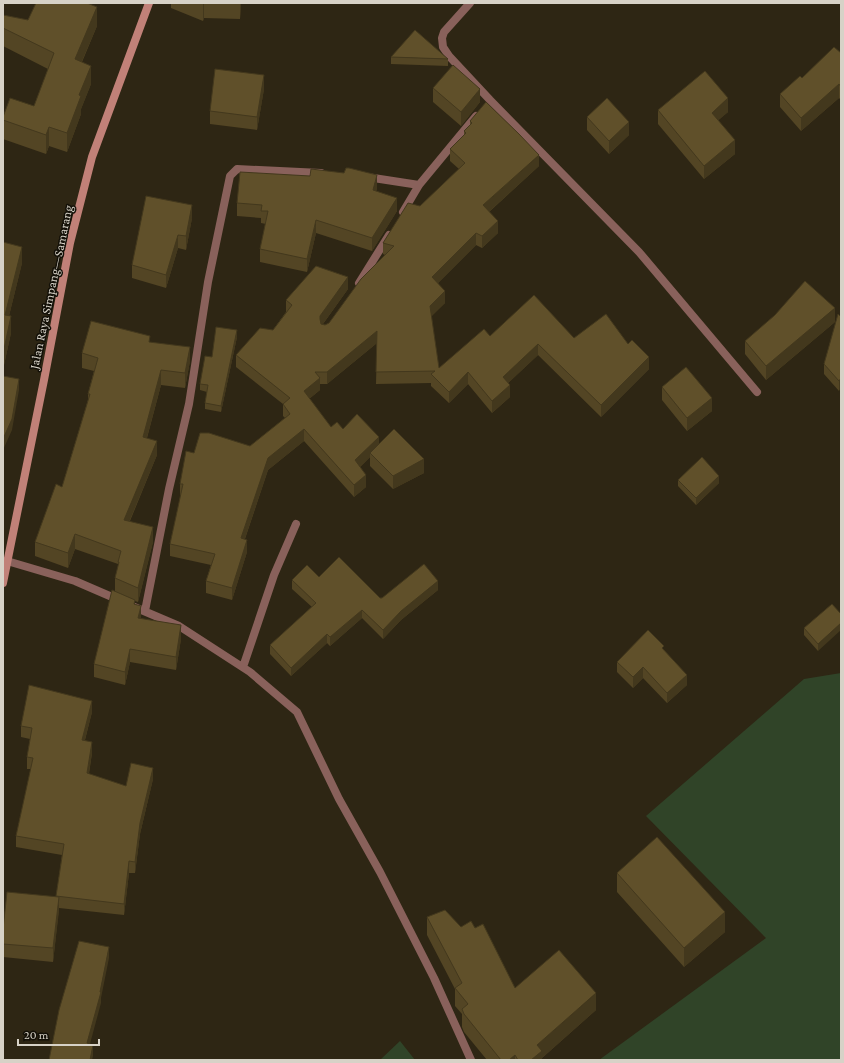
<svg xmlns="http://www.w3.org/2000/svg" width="844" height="1063" viewBox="0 0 844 1063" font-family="'Crimson Pro',serif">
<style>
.green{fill:#304428}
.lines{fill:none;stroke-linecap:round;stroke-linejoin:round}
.minor{stroke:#89615b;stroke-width:8}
.secondary{stroke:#c18178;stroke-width:8}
.wall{fill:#534524}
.shaded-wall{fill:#43381d}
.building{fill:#60502a;stroke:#43381d}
.labels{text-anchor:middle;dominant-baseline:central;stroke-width:3;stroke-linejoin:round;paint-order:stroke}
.street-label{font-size:13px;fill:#d7d2c7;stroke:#131008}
</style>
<rect width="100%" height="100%" fill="#2e2614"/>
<path class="green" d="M841,673V1060H599L766,938L646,816L804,679Z
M400,1041L415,1060H380Z"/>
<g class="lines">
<path class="minor" d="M470,3L444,32L442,38L443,47L449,56L490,100L639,252L757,392
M367,177L419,185
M403,212L419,185L476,116
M359,283L389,235
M7,561L75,581L119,600
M132,606L179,626L250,672L297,712L339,799L380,872L434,978L471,1060
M145,611L169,489L189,404L208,282L230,176L237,169L321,173
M243,667L274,575L296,524"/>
<path class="secondary" d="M3,583L44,380L70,243L92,157L149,3"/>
</g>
<path class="wall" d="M36,3H91V4L97,26L82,62L91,84L81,109V114L67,152L49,146L46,154L3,139V117L34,106L48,69L3,46V15L28,20Z
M171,3H241L240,19L204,18L203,21L171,8Z
M841,53V100L839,98L801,131L780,107V94L802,78Z
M391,57L448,59V66L391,64Z
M433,88L480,102L461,126L433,102Z
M264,89L257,130L210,124V111Z
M658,110L728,112L718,120L735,154L704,179L658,124Z
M587,117L629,135L609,154L587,130Z
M470,121L539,166L489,212L498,233L482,248L476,245L438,283L445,303L431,316L439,368L490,336L574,338L628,344L649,369L601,417L538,355L508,383L510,397L492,413L468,384L449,403L431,386V383L376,384L377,343L327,384H320V390L309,399L331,427L343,429L379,443L424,473L393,489L370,466V457L360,467L366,487L354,497L304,441L268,470L245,539L247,552L232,600L206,593V581L211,565L170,556V544L181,495H180V484L194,453L250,446L285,418L283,416V404L236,367V355L273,330L286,312V300L348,289L323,324L325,325L329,323L385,255L383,254V243L420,206L459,169L450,161V149L464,135V131L470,126Z
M377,188L376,192L397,211L372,251L316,233L307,272L260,262V249L266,224L261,223V218L237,216V203Z
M192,218L186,250L178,248L166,288L132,278V265Z
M3,242L22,263L9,316L11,333L4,365H3Z
M841,317L839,391L824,374V364Z
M835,322L766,380L745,354V341Z
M237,337L221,412L205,409V403L207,392L200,390V384L212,357Z
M150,342L190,361L185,388L161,385L147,438L157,455L130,521L153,542L138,602L135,601V605L141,618L181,639L176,670L130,662L125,685L94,677V664L115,591V578L118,567V564L75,549L68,568L35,556V542L62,487L88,400V394L94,371L82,368V353Z
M662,387L712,411L687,431L662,400Z
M678,480L719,483L696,505L678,486Z
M319,577L380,598L438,590L401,620L383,639L362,618L330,646L327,643L291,676L270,654V645L312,607L292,589V580Z
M832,604L818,651L804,635V628Z
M664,650L687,685L667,703L643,678L633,688L617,672V662Z
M92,712L85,740L92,753L89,774L126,786L153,779L140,834L135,873H129L124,915L59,908L53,962L3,957V929L56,897L62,855L16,847V836L31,769H27V757L30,739L21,737V726Z
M617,873L725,932L684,967L617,892Z
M427,917L461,927L475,928L515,988L596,1010L542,1058V1060H487L464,1032L462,1027V1014L455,1006V989L427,935Z"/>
<path class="shaded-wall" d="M203,3H204V18L203,21Z
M240,3H241L240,19Z
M97,7V26L75,77V59Z
M91,66V84L81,109V114L67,152V133L79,95Z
M264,75V89L257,130V117Z
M839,84V98L801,131V118Z
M480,89V102L461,126V112Z
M728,98V112L712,126V113Z
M629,122V135L609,154V141Z
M49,127V146L46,154V135Z
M735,140V154L704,179V166Z
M539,155V166L483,217V205Z
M377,175V188L373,203V190Z
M397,198V211L372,251V238Z
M192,205V218L186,250V236Z
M316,220V233L307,272V259Z
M498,221V233L482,248V236Z
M476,233V245L432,289V277Z
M178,235V248L166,288V275Z
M22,247V263L5,332V315Z
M348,277V289L320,328V316Z
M445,291V303L430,318V306Z
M835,308V322L766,380V366Z
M11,316V333L4,365V349Z
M237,330V337L221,412V406Z
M377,331V343L327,384V372Z
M538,344V355L503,388V377Z
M190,347V361L185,388V373Z
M649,357V369L601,417V405Z
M161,370V385L143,452V437Z
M468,372V384L449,403V392Z
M320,378V390L304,403V391Z
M841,378V388L839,391V381Z
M19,379V390L12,430L3,450V439Z
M510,385V397L492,413V401Z
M712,398V411L687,431V418Z
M304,429V441L268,470L241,550V538L268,458Z
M379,437V449L370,453V457L355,471V460Z
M157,441V455L124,534V520Z
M424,459V473L393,489V476Z
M366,475V487L354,497V485Z
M719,476V483L696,505V498Z
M153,527V542L138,602V588Z
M75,534V549L68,568V553Z
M247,540V552L232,600V588Z
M438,581V590L401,620L383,639V630L401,611Z
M141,606V619L138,618Z
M362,610V618L330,646V637Z
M841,623V630L818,651V644Z
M181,625V639L176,670V657Z
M327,634V643L291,676V668Z
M130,649V662L125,685V672Z
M643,667V678L633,688V677Z
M687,675V685L667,703V693Z
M92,701V712L82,751V740Z
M92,742V753L87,784V773Z
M153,768V779L140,834L135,873V862L140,823Z
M129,861V873L124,915V904Z
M59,897V911L53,962V948Z
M725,912V932L684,967V948Z
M109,947V958L101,998V1003L87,1055V1043L100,992Z
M596,993V1010L542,1058V1060H531L537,1045Z
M93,1045V1056L92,1060H90Z
M515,1055V1060H509Z"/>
<path class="building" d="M36,3H87L97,7L75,59L91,66L79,95L81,96L67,133L49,127L46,135L3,120V117L10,98L34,106L54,53L3,28V15L28,20Z
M415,30L448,59L391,57Z
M834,47L841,53V87L839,84L801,118L780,94L800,76L802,78Z
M453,65L480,89L461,112L433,88Z
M215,69L264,75L257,117L210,111Z
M705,71L728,98L712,113L735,140L704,166L658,110Z
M607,98L629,122L609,141L587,117Z
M486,102L519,134L539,155L483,205L498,221L482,236L476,233L432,277L445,291L430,306L439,368L484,329L490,336L534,295L574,338L606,314L628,344L632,340L649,357L601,405L538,344L503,377L510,385L492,401L468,372L449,392L431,374L435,371L376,372L377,331L327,372H315L320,378L304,391L331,427L337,422L343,429L357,414L379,437L355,460L366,475L354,485L304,429L268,458L241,538L247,540L232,588L206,581L215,554L170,544L183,484H180L186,451L194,453L200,433H209L250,446L290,414L283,404L290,398L236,355L260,328L273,330L292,305L286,300L316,266L348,277L320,316V319L321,324L325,325L329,323L361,279L394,246L383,243L408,203L420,206L465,163L450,149L466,133L464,131L472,123L470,121Z
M346,168H349L377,175L373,190L397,198L372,238L316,220L307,259L260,249L268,211H261L262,205L237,203L240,172L310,176L311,169L344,173Z
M146,196L192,205L186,236L178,235L166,275L132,265Z
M3,242L22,247L5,315L11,316L4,349L3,348Z
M805,281L835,308L766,366L745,341L775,315Z
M838,314L841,317V378L839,381L824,364Z
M91,321L150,336L149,342L190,347L185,373L161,370L143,437L157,441L124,520L153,527L138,588L115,578L119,562H118L121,551L75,534L68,553L35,542L56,484L62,487L90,394H88L98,358L82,353Z
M216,327L237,330L221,406L205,403L208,385L200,384L205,356L212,357Z
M686,367L712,398L687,418L662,387Z
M3,376L19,379L12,419L3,439Z
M394,429L424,459L393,476L370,453Z
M702,457L719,476L696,498L678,480Z
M339,557L380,598H382L424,564L438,581L401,611L383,630L362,610L330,637L327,634L291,668L270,645L316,603L292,580L307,565L319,577Z
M112,590L135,600L134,604L141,606L138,618L181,625L176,657L130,649L125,672L94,664Z
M832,604L841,614V623L818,644L804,628Z
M648,630L664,646L662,648L687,675L667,693L643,667L633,677L617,662Z
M29,685L92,701L82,740L92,742L87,773L126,786L131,763L153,768L140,823L135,862L129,861L124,904L56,896L64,844L16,836L33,758L27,757L32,728L21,726Z
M657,837L725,912L684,948L617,873Z
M7,892L59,897L53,948L3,944V929Z
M445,910L461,927L471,921L475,928L483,924L515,988L559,950L596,993L537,1045L542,1051L531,1060H518L515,1055L509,1060H501L464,1014L462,1009L468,1004L455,988L462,983L427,917Z
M79,941L109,947L100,992H101L87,1043L93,1045L90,1060H49L59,1010Z"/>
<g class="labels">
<g class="street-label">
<text transform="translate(51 287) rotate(-78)">Jalan Raya Simpang—Samarang</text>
</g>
</g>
<rect width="844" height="1063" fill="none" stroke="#d7d2c7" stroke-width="8"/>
<path d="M18 1039v6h81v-6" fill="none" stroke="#d7d2c7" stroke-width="2"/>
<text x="24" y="1039" font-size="12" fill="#d7d2c7" stroke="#131008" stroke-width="3" paint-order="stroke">20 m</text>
</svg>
